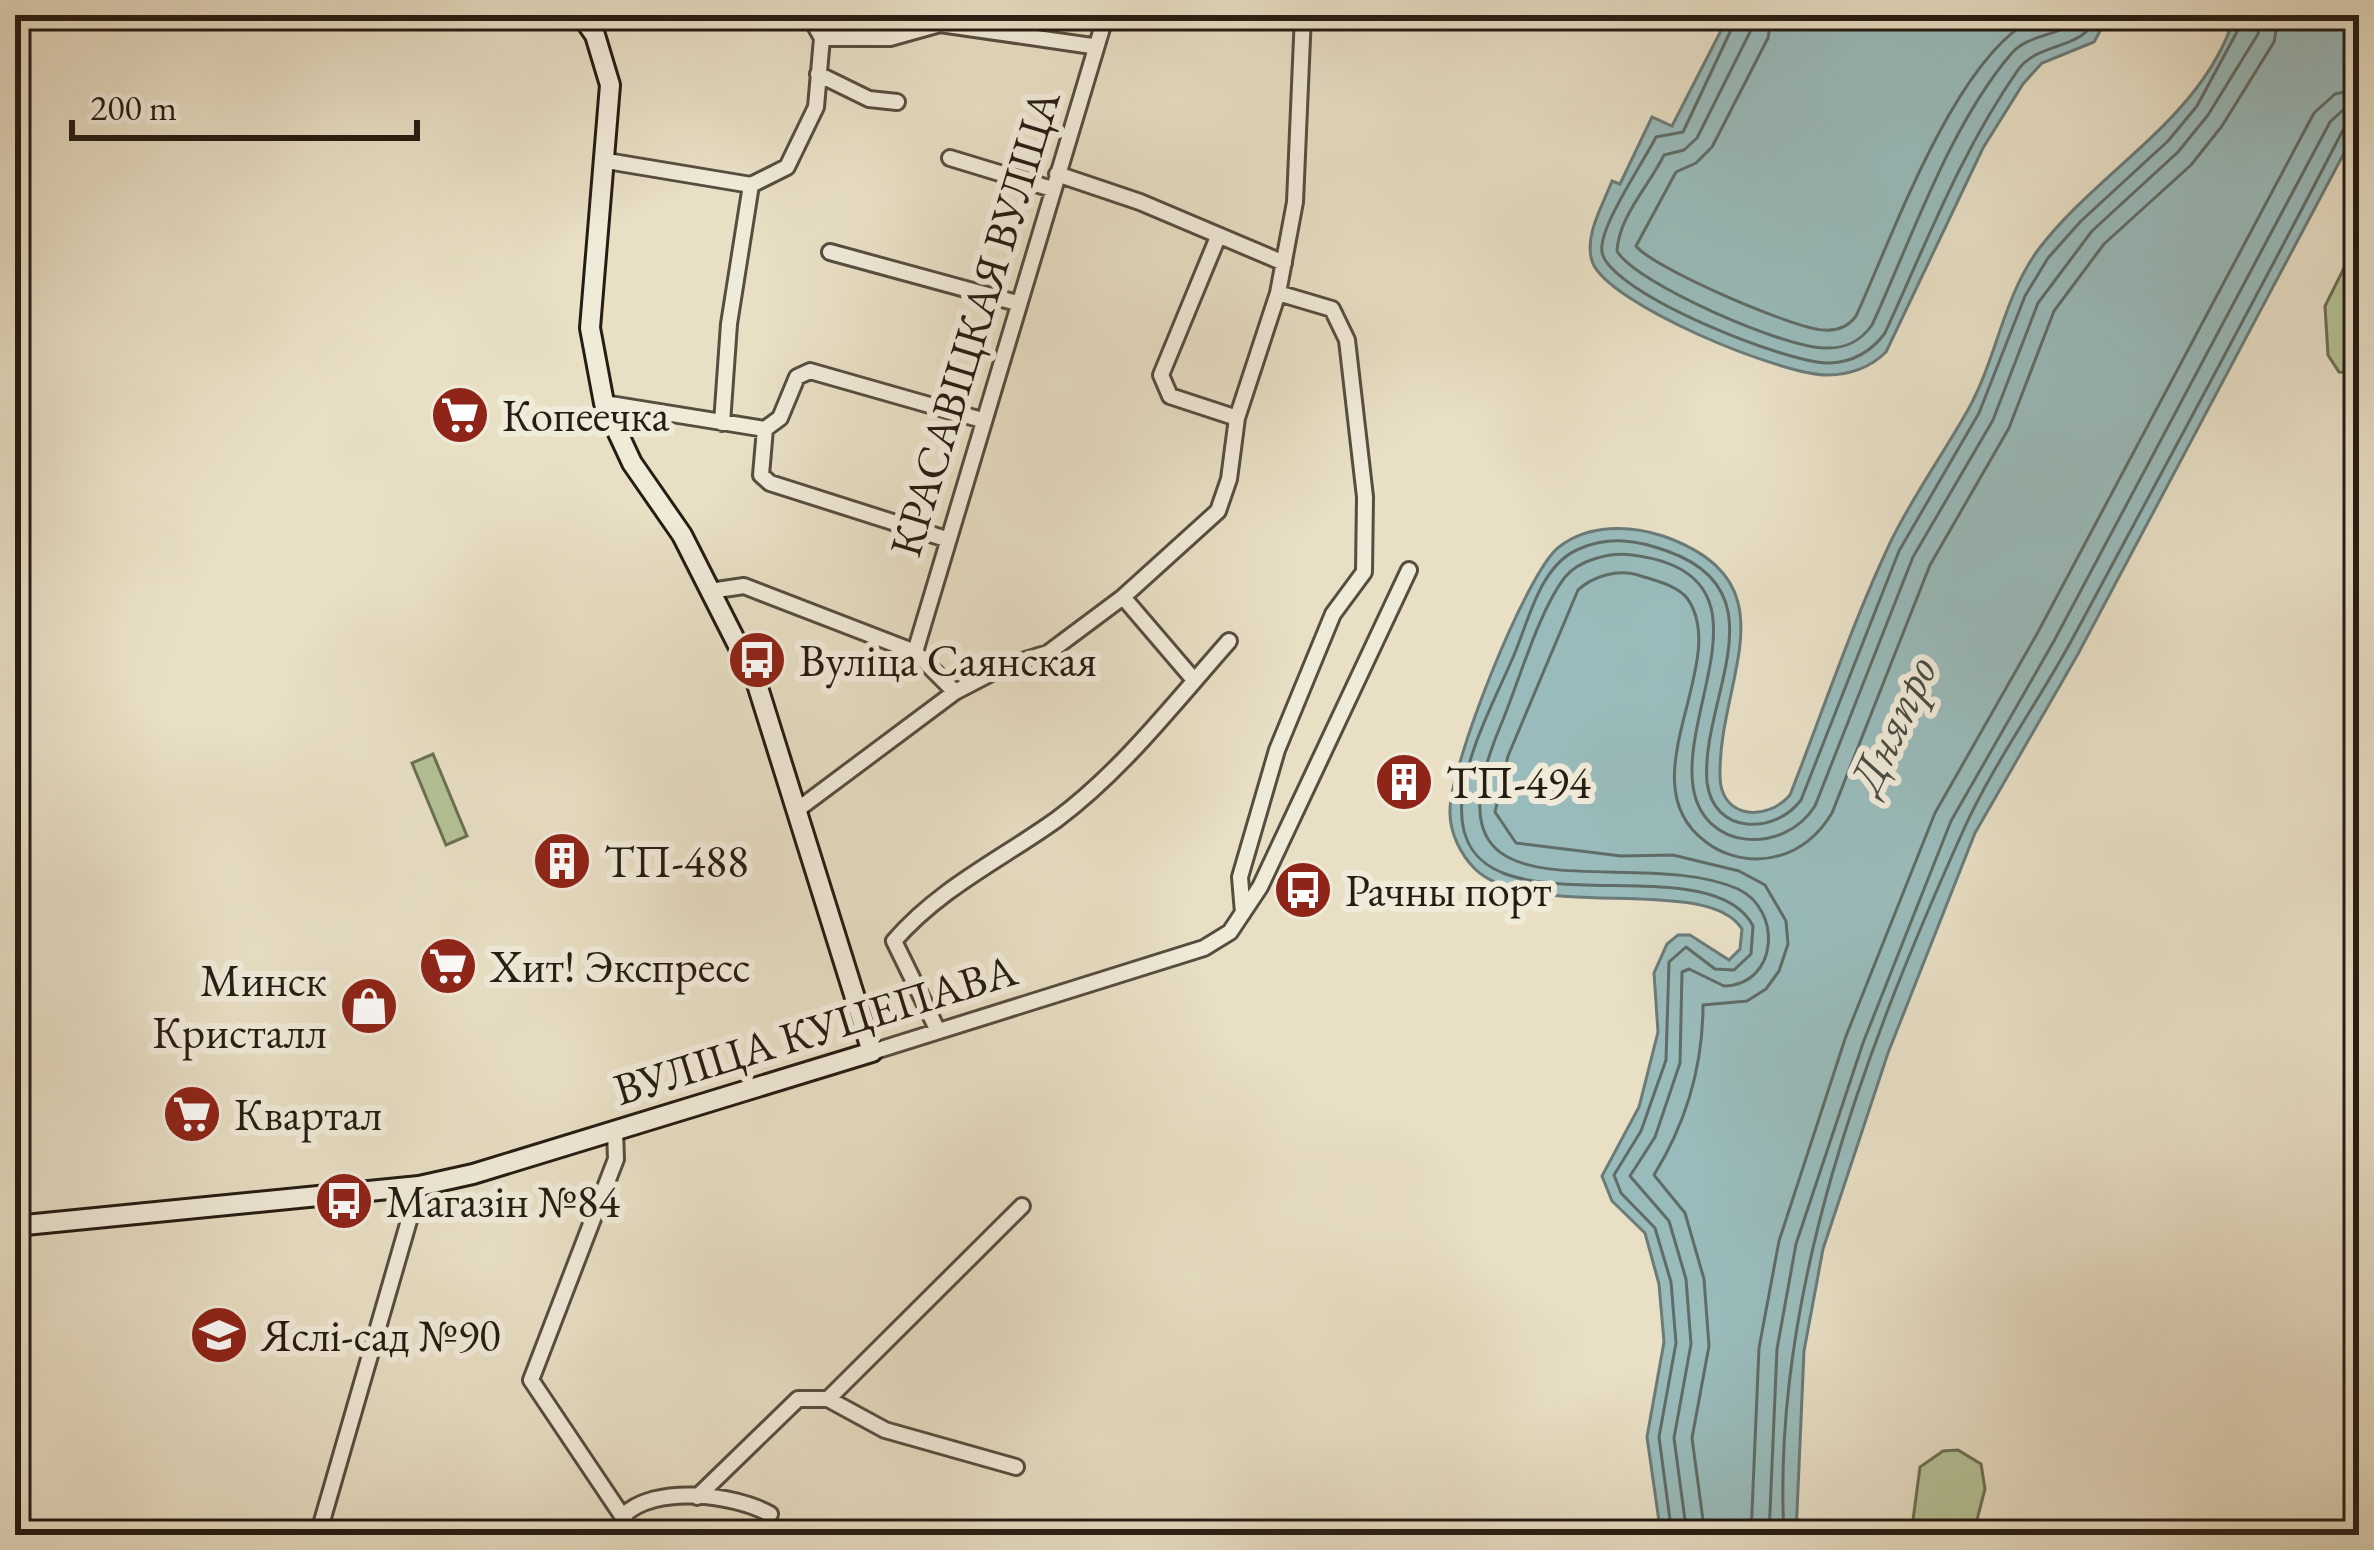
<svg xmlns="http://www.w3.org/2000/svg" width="2374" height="1550" viewBox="0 0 2374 1550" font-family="'EB Garamond',serif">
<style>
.green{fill:#b4c296;stroke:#6c6f54;stroke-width:3}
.water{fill:#9bb;stroke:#6b7b78;stroke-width:3}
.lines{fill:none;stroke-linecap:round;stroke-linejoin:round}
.shore{stroke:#5f6c67;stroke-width:3}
.street-casing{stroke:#564d40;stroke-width:20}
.secondary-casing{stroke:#251c13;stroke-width:24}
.street{stroke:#f0ead9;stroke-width:14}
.secondary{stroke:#f0ead9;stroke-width:18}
.labels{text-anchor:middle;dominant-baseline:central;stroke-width:12;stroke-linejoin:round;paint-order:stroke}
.street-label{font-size:45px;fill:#251c13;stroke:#f0ead9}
.poi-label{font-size:45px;fill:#251c13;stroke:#f0ead9;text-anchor:start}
.water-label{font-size:48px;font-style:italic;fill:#484c45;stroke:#f0ead9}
</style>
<rect width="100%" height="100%" fill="#e8dfc5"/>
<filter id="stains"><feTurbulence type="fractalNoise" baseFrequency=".00167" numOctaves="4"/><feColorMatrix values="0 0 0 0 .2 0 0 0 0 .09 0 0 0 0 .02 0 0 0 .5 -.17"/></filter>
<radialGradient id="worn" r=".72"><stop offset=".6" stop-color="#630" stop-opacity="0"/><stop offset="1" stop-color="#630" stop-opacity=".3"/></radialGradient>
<path class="green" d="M2359,238V373L2339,372L2328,355L2325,306Z
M433,754L467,836L446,845L412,763Z
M1958,1450L1981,1464L1985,1489L1973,1535H1911L1920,1467L1943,1451Z"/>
<path class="water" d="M1729,15H2109L2094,42L2042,63L2023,84L1983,148L1886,352C1871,367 1850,375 1828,375C1783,376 1606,304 1592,261C1584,235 1603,205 1612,181L1620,184L1652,117L1672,126Z
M2235,15H2359V125L2078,654L1975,833L1888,1053L1823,1249L1804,1351L1796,1535H1661L1647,1437L1664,1342L1659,1284L1645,1233L1612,1201L1602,1176L1639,1107L1658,1032L1654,973L1667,944L1678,935H1690L1729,960L1740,949L1742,929C1708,873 1531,923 1475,869C1461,855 1450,833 1450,813C1448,770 1526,572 1559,547C1588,524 1630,525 1663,536C1796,583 1718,678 1720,776C1720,819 1767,822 1790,795C1823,711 1852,623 1891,541C1914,494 1944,453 1969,408C1997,357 2003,298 2038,250C2099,169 2204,118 2235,15Z"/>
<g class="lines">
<path class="shore" d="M1738,15L1683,132L1656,137C1643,163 1598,228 1602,252C1609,293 1790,365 1830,363C1854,362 1871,352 1885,333C1926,244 1961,151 2018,70C2038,41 2085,51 2097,15
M1754,15L1751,30L1697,138L1684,150L1664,155C1649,186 1619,216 1617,251C1636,284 1785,348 1824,348C1845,349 1860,342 1872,325C1912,238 1949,127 2011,54C2029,32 2066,37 2081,15
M1772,15L1768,38L1712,147L1696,163L1676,172L1636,246C1653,268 1794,329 1824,330C1838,331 1848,327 1856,316C1893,236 1959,45 2042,15
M1672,1535L1659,1437L1676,1343L1671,1282L1655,1228L1621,1193L1614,1175L1641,1131L1666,1060L1669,962L1686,947L1715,969L1734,970L1751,954L1753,926C1707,837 1449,948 1462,800C1467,750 1495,700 1514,655C1529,620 1540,565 1579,549C1609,536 1637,540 1667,551C1784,592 1700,699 1707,782C1713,835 1775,835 1801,800L1899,551L1979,413L2025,296L2048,258L2081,221L2168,141L2197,106L2246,15
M1687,1535L1674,1438L1691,1344L1686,1279L1669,1221L1630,1176L1655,1137L1680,1063L1682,972L1689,969L1724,986C1778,985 1783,910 1738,889C1629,841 1413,936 1500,727C1518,685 1538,612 1565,577C1579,560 1610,552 1632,555C1778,573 1681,703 1693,786C1702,852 1784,855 1815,806L1913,557L1993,420L2038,303L2092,231L2178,152L2208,115L2258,34L2261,15
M1705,1535L1692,1438L1709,1346L1704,1279L1685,1213L1654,1175C1686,1123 1703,1066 1703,1005L1747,1001L1766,989L1779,971L1788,944L1786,921L1765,885L1739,871L1673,855L1621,856L1516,843L1495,812L1508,756L1578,590C1593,576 1618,569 1638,575C1653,580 1677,585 1687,598C1733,662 1624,782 1706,842C1720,853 1739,859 1757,859C1790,858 1815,841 1832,813L1930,565L2009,428L2054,311L2104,244L2191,165L2222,126L2274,42L2279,15
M1751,1535L1759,1348L1779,1241L1846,1036L1935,813L2038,632L2314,113L2335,94L2359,89
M1769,1535L1777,1349L1796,1244L1863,1043L1951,821L2054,641L2330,122L2343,110L2359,107
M1784,1535C1771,1295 1866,1047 1963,831C1994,762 2040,700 2075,634C2165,466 2256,299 2343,130L2359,122"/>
<g class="street-casing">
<path id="street" d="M809,15L822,38H890L940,24L1092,46
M818,74L869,99L897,102
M950,158L1052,189
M607,161L751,185
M1057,174L1140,202L1284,263
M751,185L787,167L816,107L822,38
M1218,237L1161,375L1170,396L1237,418
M830,252L1017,303
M604,403L765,429
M722,423L729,324L751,185
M765,429L780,418L797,377L810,371L982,420
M765,429L761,475L770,483L946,539
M710,591L744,586L915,652L955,692
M1123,597L1194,680
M915,652L1106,15
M797,810L955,692L1003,667L1048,653L1123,597L1218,511L1229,479L1237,418L1278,293L1295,202L1303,15
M1243,913L1240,877L1277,750L1333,614L1364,572L1365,497L1347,340L1332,309L1278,293
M938,1031L894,941C940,888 1000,860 1056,820C1122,771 1175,702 1229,641
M872,1052L1204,948L1230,932L1260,887L1409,570
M615,1131L616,1159L531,1380L635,1535
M828,1399L1022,1206
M697,1497L798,1399H828L885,1430L1016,1467
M623,1516C654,1484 734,1494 770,1514
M318,1535L419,1186"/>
</g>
<g class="secondary-casing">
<path id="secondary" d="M15,1226L419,1186L473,1174L872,1052L756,681L682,535L632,463L604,403L590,328L610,85L595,35L581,15"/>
</g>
<use href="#street" class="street"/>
<use href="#secondary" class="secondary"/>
</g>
<defs>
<g id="supermarket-disc" transform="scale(3)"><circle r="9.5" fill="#8f2418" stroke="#f0ead9"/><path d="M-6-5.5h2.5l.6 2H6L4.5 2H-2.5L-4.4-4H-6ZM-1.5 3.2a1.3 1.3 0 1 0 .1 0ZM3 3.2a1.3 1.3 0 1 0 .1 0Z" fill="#fff"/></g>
<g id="bus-disc" transform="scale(3)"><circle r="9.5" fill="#8f2418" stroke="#f0ead9"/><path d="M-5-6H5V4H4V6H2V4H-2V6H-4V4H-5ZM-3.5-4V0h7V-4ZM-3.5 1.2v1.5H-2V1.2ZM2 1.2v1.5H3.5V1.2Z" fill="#fff"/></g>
<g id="building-disc" transform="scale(3)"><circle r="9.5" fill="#8f2418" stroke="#f0ead9"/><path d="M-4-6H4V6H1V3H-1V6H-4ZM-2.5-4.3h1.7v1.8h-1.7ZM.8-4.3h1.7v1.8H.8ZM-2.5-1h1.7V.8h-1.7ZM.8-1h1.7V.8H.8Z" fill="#fff"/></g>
<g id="shop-disc" transform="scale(3)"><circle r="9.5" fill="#8f2418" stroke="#f0ead9"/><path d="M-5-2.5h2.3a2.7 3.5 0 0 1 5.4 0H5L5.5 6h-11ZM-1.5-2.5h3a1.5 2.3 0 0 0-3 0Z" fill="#fff"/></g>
<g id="school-disc" transform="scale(3)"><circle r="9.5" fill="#8f2418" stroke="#f0ead9"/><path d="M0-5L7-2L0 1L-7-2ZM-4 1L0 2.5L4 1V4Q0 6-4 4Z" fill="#fff"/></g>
</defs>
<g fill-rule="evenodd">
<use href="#supermarket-disc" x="460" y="415"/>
<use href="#bus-disc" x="757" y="660"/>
<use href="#building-disc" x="1404" y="782"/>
<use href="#building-disc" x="562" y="861"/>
<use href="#bus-disc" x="1303" y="890"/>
<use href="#supermarket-disc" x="448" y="966"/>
<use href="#shop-disc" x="369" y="1006"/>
<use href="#supermarket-disc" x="192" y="1114"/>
<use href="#bus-disc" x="344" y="1201"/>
<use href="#school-disc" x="219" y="1335"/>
</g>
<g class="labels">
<g class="street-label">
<text transform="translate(974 323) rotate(-73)">КРАСАВІЦКАЯ ВУЛІЦА</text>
<text transform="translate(815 1029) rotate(-17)">ВУЛІЦА КУЦЕПАВА</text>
</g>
<g class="poi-label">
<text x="502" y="415">Копеечка</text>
<text x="799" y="660">Вуліца Саянская</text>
<text x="1446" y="782">ТП-494</text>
<text x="604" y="861">ТП-488</text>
<text x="1345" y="890">Рачны порт</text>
<text x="490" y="966">Хит! Экспресс</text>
<text x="327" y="980" text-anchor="end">Минск<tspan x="327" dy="52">Кристалл</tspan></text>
<text x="234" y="1114">Квартал</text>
<text x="386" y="1201">Магазін №84</text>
<text x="261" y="1335">Яслі-сад №90</text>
</g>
<g class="water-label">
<text transform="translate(1892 724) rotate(-65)">Дняпро</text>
</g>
</g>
<rect width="2374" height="1550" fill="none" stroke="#e8dfc5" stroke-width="60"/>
<rect x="18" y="18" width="2338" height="1514" fill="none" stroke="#251c13" stroke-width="6"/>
<rect x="30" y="30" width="2314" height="1490" fill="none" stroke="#251c13" stroke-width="3"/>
<path d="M72 120v18h345v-18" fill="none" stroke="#251c13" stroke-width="6"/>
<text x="90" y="120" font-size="36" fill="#251c13" stroke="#f0ead9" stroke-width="9" paint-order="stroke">200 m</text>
<rect width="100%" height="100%" filter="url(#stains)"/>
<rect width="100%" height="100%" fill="url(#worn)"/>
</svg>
